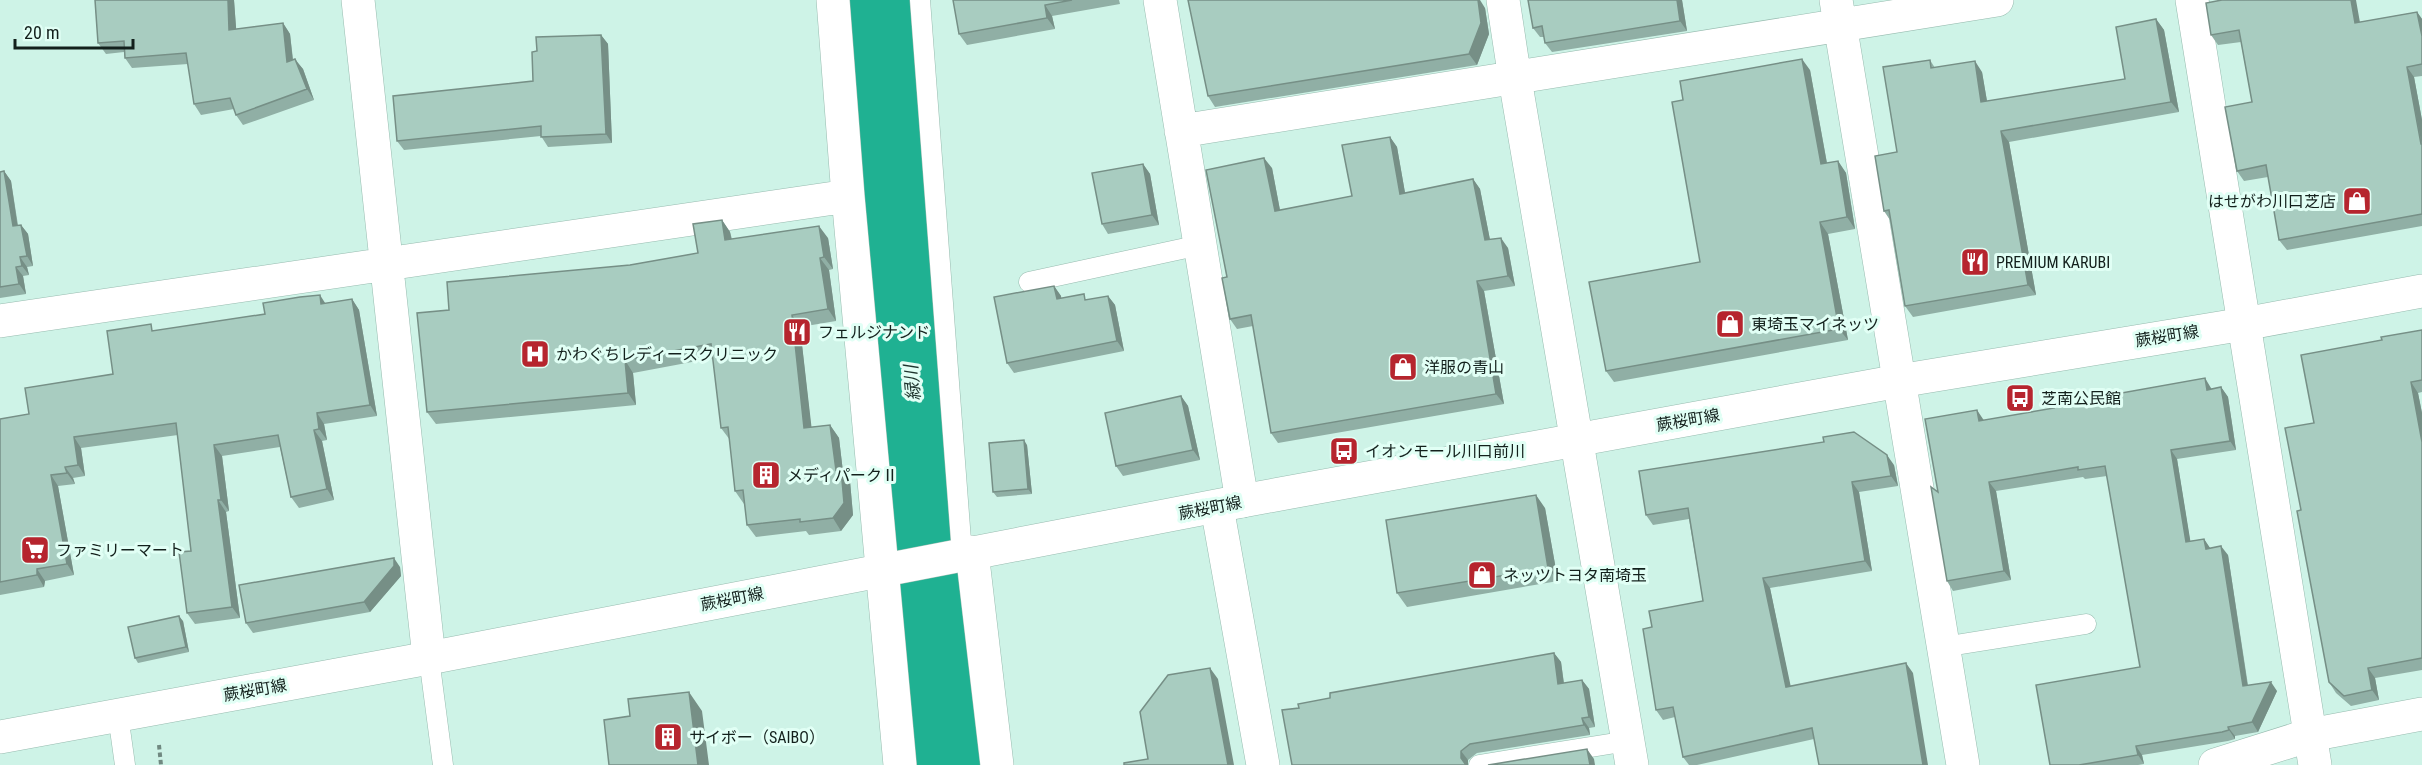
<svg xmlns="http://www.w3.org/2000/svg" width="2422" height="765" viewBox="0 0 2422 765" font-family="'Roboto Condensed','Noto Sans JP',sans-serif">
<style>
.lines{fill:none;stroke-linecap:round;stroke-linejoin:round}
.river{stroke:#1fb192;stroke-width:72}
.lane-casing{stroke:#97bbaf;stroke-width:21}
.street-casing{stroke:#97bbaf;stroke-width:34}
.secondary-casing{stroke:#97bbaf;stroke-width:34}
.path{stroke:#708981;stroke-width:4;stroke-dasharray:4.5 3;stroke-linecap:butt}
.lane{stroke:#fff;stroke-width:20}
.street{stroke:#fff;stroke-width:33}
.secondary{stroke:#fff;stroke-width:33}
.wall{fill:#90afa5}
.shaded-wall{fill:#768f86}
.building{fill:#a8ccc0;stroke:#768f86;stroke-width:1.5}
.labels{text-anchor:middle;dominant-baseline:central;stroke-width:6;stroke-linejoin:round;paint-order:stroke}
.poi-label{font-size:16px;fill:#13201c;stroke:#e1fff5;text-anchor:start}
.street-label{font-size:16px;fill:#13201c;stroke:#e1fff5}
.water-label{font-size:18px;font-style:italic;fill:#1e342d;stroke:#e1fff5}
</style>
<rect width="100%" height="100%" fill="#cef3e7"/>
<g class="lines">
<path class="river" d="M881,0L931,626L946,765"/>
<g class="lane-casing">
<path id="lane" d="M920,0L962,554
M1029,282L1200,245
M1943,647L2086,624
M429,658L443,765
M118,715L125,765
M1479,765L1628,741"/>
</g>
<g class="street-casing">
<path id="street" d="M358,0L429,658
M833,0L848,196L900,765
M1160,0L1242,501
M1503,0L1515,79
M1836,0L1963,765
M2192,0L2244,324
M1181,131L1997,0
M0,321L848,196
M1217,507L1263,765
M972,552L997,765
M2215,765L2310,735L2422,714"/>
</g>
<g class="secondary-casing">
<path id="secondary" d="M1515,79L1632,765
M2244,324L2315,765
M0,737L429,658L1242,501L1899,381L2244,324L2422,291"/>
</g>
<path class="path" d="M159,745L161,765"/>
<use href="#lane" class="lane"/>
<use href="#street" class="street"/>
<use href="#secondary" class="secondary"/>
</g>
<path class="wall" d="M95,0H234L236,29L283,23L290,34L293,59L303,69L314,100L243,125L236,115L234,109L201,115L194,104L188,64L132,68L125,58L124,52L106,54L98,43Z
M953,0H1119L1120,4L1052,16L1055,29L967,45L959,34Z
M1682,0L1687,31L1552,52L1545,43L1544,37H1540L1533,28Z
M2222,1L2360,22L2417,12L2422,19V76L2414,77L2422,120V226L2287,250L2279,240L2268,177L2244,181L2237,171L2252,102L2241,42L2218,45L2211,35Z
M1485,8L1489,34L1477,65L1215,107L1208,96Z
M2156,19L2164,30L2179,112L2009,142L2036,295L1913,317L1905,306L1890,220L1884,211L1897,152L1930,60L1935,68L1982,72L1987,101L2125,79Z
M601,35L608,44L612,143L548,147L541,136L404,150L397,141L533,81Z
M1810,70L1827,163L1838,161L1846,173L1855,229L1828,234L1848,340L1614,382L1606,371L1700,262L1683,100Z
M1390,137L1397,147L1405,193L1473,179L1480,189L1490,240L1508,248L1515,286L1484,291L1504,404L1278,443L1271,433L1253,326L1237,329L1230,319L1227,277L1272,168L1280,210L1352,196Z
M1143,164L1150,174L1159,225L1108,234L1102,224Z
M4,171L11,181L18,225H21L28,234L33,266L27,267L29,275L23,276L26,294L0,298V172Z
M722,220L730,232L732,239L828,238L833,269L829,270L836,321L800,327L811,427L830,425L839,438L843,472L850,481L853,515L841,531L809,535L806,531L756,537L747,525L745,503L744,504L735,491L730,440L721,428L713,358L633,373L636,405L436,424L427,412L449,310L630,265L698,253Z
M1054,286L1061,296V298L1088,300L1108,296L1115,305L1124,351L1014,373L1007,363Z
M352,299L359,310L377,416L324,424L327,440L322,441L334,500L299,508L291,497L280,447L222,456L229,511L226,512L240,618L195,624L187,613L191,551L178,435L81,448L85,476L73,478L75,484L58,486L74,575L45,581L44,587L0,595V419L29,414L113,374L156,331L265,314Z
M2422,330V392L2418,393L2422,413V670L2375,678L2379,700L2351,706L2336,693L2329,682L2301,510L2314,423Z
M2221,387L2228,397L2236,450L2177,459L2190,541L2204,539L2210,548L2228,555L2248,685L2277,691L2258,732L2235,736V739L2228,741L2142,755L2144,764L2138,765H2050L2140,667L2107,476L2085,479L2083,477L1996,491L2011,580L1953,591L1947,581L1938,492L1983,419L1984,420L2211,388L2212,389Z
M1181,396L1188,406L1200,460L1123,476L1116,466Z
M1027,445L1032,494L997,497L993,492Z
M1894,465L1898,486L1859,492L1872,571L1770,588L1790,686L1913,673L1814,739L1697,765H1689L1683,757L1675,717L1663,720L1656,710L1652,627L1703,601L1689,519L1653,525L1646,515Z
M1545,508L1558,581L1407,607L1397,593Z
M400,567L401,576L370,612L253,633L246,623Z
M183,621L189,652L138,663L135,658Z
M1554,653L1561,662L1564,683L1582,680L1589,689L1595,727L1589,728L1590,735L1477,753L1468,760L1299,708Z"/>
<path class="shaded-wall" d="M228,0H234L237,40L229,30Z
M1478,0H1480L1485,8L1489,34L1477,65L1469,54Z
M1677,0H1682L1687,31L1680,21Z
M2351,0H2356L2362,34L2355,23Z
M1045,5L1052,16L1055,29L1047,18Z
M2417,12L2422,19V36Z
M2156,19L2164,30L2179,112L2171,102Z
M283,23L290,34L294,72L287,62Z
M601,35L608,44L612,143L606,134Z
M295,59L303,69L314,100L307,89Z
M1802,59L1810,70L1829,175L1821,164Z
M1975,61L1982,72L1989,113L1981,102Z
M2407,67L2414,77L2422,120V146Z
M2001,131L2009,142L2036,295L2028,285Z
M1390,137L1397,147L1407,204L1400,194Z
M1264,158L1272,168L1282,221L1275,211Z
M1838,161L1846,173L1855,229L1847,217Z
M1143,164L1150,174L1159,225L1152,215Z
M4,171L11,181L19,236L13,226Z
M1473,179L1480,189L1492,250L1485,240Z
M722,220L730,232L734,253L725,240Z
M1820,222L1828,234L1848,340L1839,329Z
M21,225L28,234L33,266L27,256Z
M819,226L828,238L833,269L824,257Z
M1501,238L1508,248L1515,286L1508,276Z
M20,257L27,267L29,275L22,266Z
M820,258L829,270L836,321L828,309Z
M16,267L23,276L26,294L19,284Z
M1477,281L1484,291L1504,404L1496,394Z
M1054,286L1061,296L1063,309L1057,299Z
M320,295L327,306L321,304Z
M1108,296L1115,305L1124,351L1117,341Z
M352,299L359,310L377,416L370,405Z
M792,315L800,327L813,440L804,428Z
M625,360L633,373L636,405L628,393Z
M2205,378L2211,388L2213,399L2207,390Z
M2411,382L2418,393L2422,413V442Z
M2221,387L2228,397L2236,450L2230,441Z
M1181,396L1188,406L1200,460L1193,450Z
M1977,410L1983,419L1985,430L1979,421Z
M317,413L324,424L327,440L319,429Z
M830,425L839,438L843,472L850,481L853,515L841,531L833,518L836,470Z
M314,430L322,441L334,500L327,489Z
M74,437L81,448L85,476L78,465Z
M1024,440L1027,445L1032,494L1028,489Z
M214,445L222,456L229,511L221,500Z
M2171,450L2177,459L2192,551L2186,542Z
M1887,455L1894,465L1898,486L1891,476Z
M65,467L73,478L75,484L67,473Z
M51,475L58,486L74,575L67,564Z
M1852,482L1859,492L1872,571L1865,561Z
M1989,482L1996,491L2011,580L2004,571Z
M1536,495L1545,508L1558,581L1548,568Z
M218,500L226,512L240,618L232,607Z
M2204,539L2210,548L2206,549Z
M2221,546L2228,555L2249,695L2243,686Z
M394,558L400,567L401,576L370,612L364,602Z
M37,569L45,581L44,587L37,575Z
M1763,578L1770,588L1793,697L1786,687Z
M179,616L183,621L189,652L186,647Z
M1554,653L1561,662L1565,693L1558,684Z
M1906,663L1913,673L1928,765H1923Z
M1210,668L1218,679L1234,765H1228Z
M2368,668L2375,678L2379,700L2372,690Z
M1582,680L1589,689L1595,727L1589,717Z
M2271,682L2277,691L2258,732L2252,722Z
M689,692L702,711L709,765H698Z
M1582,718L1589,728L1590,735L1584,725Z
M2228,727L2235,736V739L2229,730Z
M2136,746L2142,755L2144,764L2138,755Z
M1587,749L1594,759L1595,765H1590Z
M1461,751L1468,760V765H1466L1461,758Z"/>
<path class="building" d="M95,0H228L229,30L283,23L287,62L295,59L307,89L236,115L230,98L194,104L186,53L125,58L124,41L98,43Z
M953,0H1072L1045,5L1047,18L959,34Z
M1188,0H1478L1481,23L1469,54L1208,96Z
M1528,0H1677L1680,21L1545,43L1542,26L1533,28Z
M2222,0H2351L2355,23L2417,12L2422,36V64L2407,67L2421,144H2422V214L2279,240L2266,165L2237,171L2225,107L2252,102L2239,30L2211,35L2206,3Z
M2156,19L2171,102L2001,131L2028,285L1905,306L1889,210L1884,211L1875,156L1897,152L1883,67L1930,60L1931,68L1975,61L1981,102L2125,79L2116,27Z
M601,35L606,134L541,137V126L397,141L393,96L533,81L532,52L537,51L536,37Z
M1802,59L1821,164L1838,161L1847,217L1820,222L1839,329L1606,371L1589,282L1700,262L1672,102L1683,100L1680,81Z
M1390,137L1400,194L1473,179L1485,240L1501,238L1508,276L1477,281L1496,394L1271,433L1251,315L1230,319L1222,278L1227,277L1206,170L1264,158L1275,211L1352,196L1342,145Z
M1143,164L1152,215L1102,224L1092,173Z
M4,171L13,226L21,225L27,256L20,257L22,266L16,267L19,284L0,287V172Z
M722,220L725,240L819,226L824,257L820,258L828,309L792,315L804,428L830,425L836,470L841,469L844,503L833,518L800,522V519L747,525L743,490L735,491L728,427L721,428L711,344L625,360L628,393L427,412L417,313L449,310L447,282L630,265L698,253L693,224Z
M1054,286L1057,299L1084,294L1085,300L1108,296L1117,341L1007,363L994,297Z
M320,295L321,304L352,299L370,405L317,413L319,429L314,430L327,489L291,497L278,435L214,445L221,500H218L232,607L187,613L179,552L191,551L176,423L74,437L78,465L65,467L67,473L51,475L67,564L37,569V575L0,582V419L29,414L25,388L113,374L107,331L151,324L152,331L265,314L263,303L300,297Z
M2422,330V380L2411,382L2422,442V658L2368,668L2372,690L2344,696L2329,682L2297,511L2301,510L2285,428L2314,423L2301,355L2382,340L2381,337Z
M2205,378L2207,390L2221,387L2230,441L2171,450L2186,542L2204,539L2206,549L2221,546L2243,686L2271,682L2252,722L2228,727L2229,730L2222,732L2136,746L2138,755L2079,765H2050L2036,685L2140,667L2105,466L2078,470V467L1989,482L2004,571L1947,581L1931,487L1938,492L1925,419L1977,410L1979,421L2054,408L2053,406L2088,399Z
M1181,396L1193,450L1116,466L1105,413Z
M1854,432L1887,455L1891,476L1852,482L1865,561L1763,578L1786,687L1906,663L1923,765H1819L1812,728L1683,757L1673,707L1656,710L1643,629L1652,627L1649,611L1703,601L1688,508L1646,515L1639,471L1824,442L1823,437Z
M1024,440L1028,489L993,492L989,443Z
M1536,495L1548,568L1397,593L1386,520Z
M394,558V566L364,602L246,623L239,585Z
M179,616L186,647L135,658L128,627Z
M1554,653L1558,684L1582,680L1589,717L1582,718L1584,725L1470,744L1461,751V758L1466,765H1292L1282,710L1299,708L1298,704L1330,698V693Z
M1210,668L1228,765H1124V763L1148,759L1140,712L1168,675Z
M689,692L698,765H609L604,720L630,716L628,699Z
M1587,749L1590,765H1488Z"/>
<defs>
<g id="shop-square" transform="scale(1.5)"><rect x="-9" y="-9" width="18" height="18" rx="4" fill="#b6252e" stroke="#e1fff5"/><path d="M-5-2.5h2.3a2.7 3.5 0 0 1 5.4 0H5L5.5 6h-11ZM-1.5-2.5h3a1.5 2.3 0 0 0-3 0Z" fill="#fff"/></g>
<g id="restaurant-square" transform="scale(1.5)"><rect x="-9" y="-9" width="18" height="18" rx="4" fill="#b6252e" stroke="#e1fff5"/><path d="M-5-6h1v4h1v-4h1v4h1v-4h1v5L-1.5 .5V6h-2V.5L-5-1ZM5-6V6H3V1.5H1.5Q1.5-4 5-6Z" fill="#fff"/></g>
<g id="hospital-square" transform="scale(1.5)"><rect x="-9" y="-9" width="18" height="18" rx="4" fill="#b6252e" stroke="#e1fff5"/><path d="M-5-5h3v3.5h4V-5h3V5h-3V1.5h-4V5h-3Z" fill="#fff"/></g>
<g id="bus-square" transform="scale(1.5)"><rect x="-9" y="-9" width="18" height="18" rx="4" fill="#b6252e" stroke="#e1fff5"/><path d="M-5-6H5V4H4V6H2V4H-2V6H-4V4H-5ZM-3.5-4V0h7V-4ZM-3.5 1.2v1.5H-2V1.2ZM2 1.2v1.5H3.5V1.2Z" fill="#fff"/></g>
<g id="building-square" transform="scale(1.5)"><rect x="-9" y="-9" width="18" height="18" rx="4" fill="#b6252e" stroke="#e1fff5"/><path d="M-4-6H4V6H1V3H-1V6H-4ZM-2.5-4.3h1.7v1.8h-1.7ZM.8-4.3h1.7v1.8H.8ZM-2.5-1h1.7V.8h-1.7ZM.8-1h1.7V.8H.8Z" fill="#fff"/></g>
<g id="supermarket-square" transform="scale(1.5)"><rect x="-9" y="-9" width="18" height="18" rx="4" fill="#b6252e" stroke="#e1fff5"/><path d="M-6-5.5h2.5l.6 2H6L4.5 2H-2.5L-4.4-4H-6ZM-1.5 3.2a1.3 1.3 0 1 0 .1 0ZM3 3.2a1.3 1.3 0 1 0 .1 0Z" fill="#fff"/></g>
</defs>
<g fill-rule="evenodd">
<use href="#shop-square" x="2357" y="201"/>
<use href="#restaurant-square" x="1975" y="262"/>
<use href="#shop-square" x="1730" y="324"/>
<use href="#restaurant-square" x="797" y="332"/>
<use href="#hospital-square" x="535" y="354"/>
<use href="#shop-square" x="1403" y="367"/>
<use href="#bus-square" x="2020" y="398"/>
<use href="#bus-square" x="1344" y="451"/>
<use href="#building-square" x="766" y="475"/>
<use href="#supermarket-square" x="35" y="550"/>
<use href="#shop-square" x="1482" y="575"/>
<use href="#building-square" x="668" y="737"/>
</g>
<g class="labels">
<g class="poi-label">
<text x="2336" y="201" text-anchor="end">はせがわ川口芝店</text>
<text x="1996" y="262">PREMIUM KARUBI</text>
<text x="1751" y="324">東埼玉マイネッツ</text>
<text x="818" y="332">フェルジナンド</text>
<text x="556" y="354">かわぐちレディースクリニック</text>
<text x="1424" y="367">洋服の青山</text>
<text x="2041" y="398">芝南公民館</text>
<text x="1365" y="451">イオンモール川口前川</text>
<text x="787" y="475">メディパークⅡ</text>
<text x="56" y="550">ファミリーマート</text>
<text x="1503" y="575">ネッツトヨタ南埼玉</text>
<text x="689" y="737">サイボー（SAIBO）</text>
</g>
<g class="street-label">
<text transform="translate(2167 336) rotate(-9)">蕨桜町線</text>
<text transform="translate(1688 420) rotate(-10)">蕨桜町線</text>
<text transform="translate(1210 508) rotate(-11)">蕨桜町線</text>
<text transform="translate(732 599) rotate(-11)">蕨桜町線</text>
<text transform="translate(255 690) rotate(-10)">蕨桜町線</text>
</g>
<g class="water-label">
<text transform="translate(912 383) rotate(-95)">緑川</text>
</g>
</g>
<path d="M15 39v9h118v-9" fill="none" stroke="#13201c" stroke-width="3"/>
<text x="24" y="39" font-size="18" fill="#13201c" stroke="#e1fff5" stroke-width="4.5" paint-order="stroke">20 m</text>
</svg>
